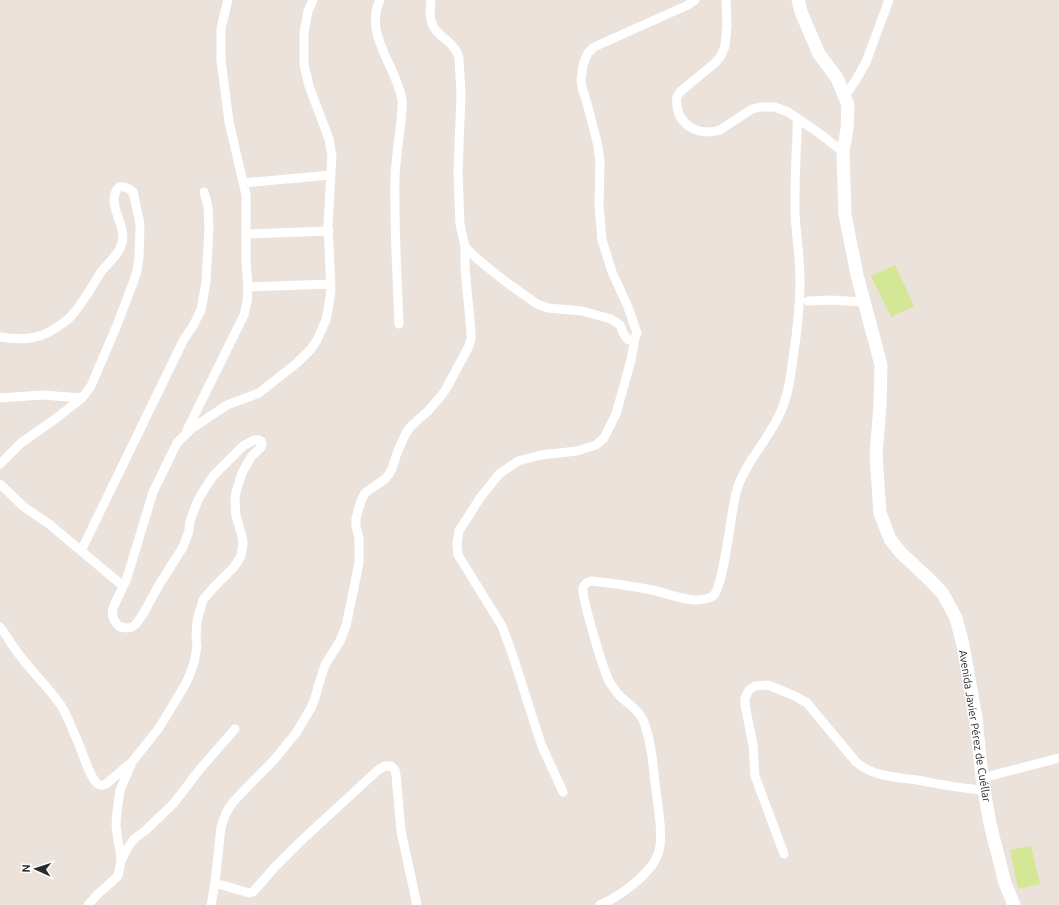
<svg xmlns="http://www.w3.org/2000/svg" width="1059" height="905" viewBox="0 0 1059 905" font-family="Ubuntu,sans-serif">
<style>
.pitch{fill:#d3e795}
.lines{fill:none;stroke-linecap:round;stroke-linejoin:round}
.street{stroke:#fff;stroke-width:9}
.secondary{stroke:#fff;stroke-width:13}
.labels{text-anchor:middle;dominant-baseline:central;stroke-width:3;stroke-linejoin:round;paint-order:stroke}
.street-label{font-size:11px;fill:#292929;stroke:#fff}
</style>
<rect width="100%" height="100%" fill="#ebe2db"/>
<path class="pitch" d="M895,265L914,306L891,317L871,276Z
M1031,846L1040,884L1018,889L1010,850Z"/>
<g class="lines">
<path class="street" d="M380,0C363,34 397,67 402,100C403,107 401,114 401,121C399,139 396,157 395,176C394,225 397,275 399,324
M726,0L727,25L725,46L721,56L715,63L681,91C676,96 676,99 677,106C680,127 700,136 720,130L746,113L752,109L760,107H775L788,112L819,133L843,152
M845,96L857,78L866,62L889,0
M243,183L331,175
M246,234L329,231
M465,247L472,254L487,267L496,274L506,282L537,304L548,308L582,311L611,319L620,325L623,333L628,340H631L634,339L637,333L628,307L612,272L602,240L599,205L600,162L598,146L588,107L582,87L581,80L583,66L585,59L588,53L594,47L688,5L695,0
M248,287L331,284
M808,301L831,300L863,302
M0,337C25,341 43,339 63,323C66,321 70,318 72,315C83,303 92,286 101,272C110,260 122,253 123,237C123,220 106,202 119,187C125,186 129,188 133,192L140,224L139,258L137,271L133,283L117,325L91,386L82,398L55,419L21,443L0,464
M0,398L42,395L82,398
M187,430L244,315L247,302L248,287L246,262V195L229,122L221,60V28L228,0
M0,484L24,507L49,524L123,586
M81,551L184,339L193,326L201,310L206,282L209,228L208,207L204,192
M0,627C8,637 13,648 21,657C34,674 50,689 62,707C68,717 72,729 77,740C82,750 90,779 98,784C101,786 104,785 106,784L132,762L159,728L185,685L190,674L194,663L197,646L196,638L197,621L203,600L214,587L234,567L241,556L243,543L242,536L236,516L235,501L236,492L242,473L251,457L261,447L262,444L261,441L259,440H254L243,446L214,475L207,485L198,500L190,521L189,531L183,547L159,585L143,614L136,624L132,627L128,628L120,627C114,622 111,616 113,608L127,578L153,492L177,443L191,429L227,405L259,393L297,363L311,349L317,340L326,320L328,310L331,291L328,224L332,156L329,139L309,86L304,64V33L308,11L313,0
M982,778L1059,758
M563,792L541,744L513,656L502,626L458,555L457,544L459,531L480,498L499,474L518,461L541,455L577,451L596,445L604,438L616,414L631,360L635,338
M784,854L755,776L753,745L745,705V698L749,690L755,686L768,685L795,696L807,703L856,762C873,777 896,777 917,780C939,784 962,789 985,790
M121,861L127,849L134,839L146,830L174,803L200,769L235,729
M215,883L249,893L253,892L274,868L302,840L378,770L385,766H391L395,770L396,775L401,831L417,905
M88,905L97,895L118,876L121,861L120,850L118,842L116,825L117,812L120,790L131,765
M211,905L215,883L221,827L226,813L233,802L254,780L274,760L296,733L311,708L315,698L318,687L325,665L340,641L346,626L359,563V538L356,526V518L361,501L365,493L385,479L389,474L392,469L397,453L405,435L410,427L428,411L441,396L446,389L468,348L471,339V332L465,268V247L460,224L458,173L461,94L459,58C454,39 434,37 431,20C429,13 431,6 431,0
M600,905C619,897 651,874 658,854C664,839 658,807 656,791C653,767 652,742 643,720C638,709 628,704 620,696C616,692 612,686 609,681C604,672 581,596 583,588C584,584 587,582 591,581C611,583 632,586 652,590C666,593 680,599 695,600C700,600 708,599 713,596C724,587 731,511 736,493C746,457 776,434 786,397C790,385 791,371 793,358C797,332 800,306 800,280C800,257 796,235 795,212C795,194 795,176 796,159C796,145 798,132 797,118"/>
<path class="secondary" d="M798,0L801,12L819,54L837,78L848,105L847,129L843,152L845,215L857,275L881,365L880,405L876,455L880,513L890,539L901,553L932,582L943,594L956,618L963,645L976,718L982,778L990,824L1005,883L1014,905"/>
</g>
<g class="labels">
<g class="street-label">
<text transform="translate(975 726) rotate(81)">Avenida Javier Pérez de Cuéllar</text>
</g>
</g>
<g transform="translate(36 869) rotate(273)" stroke="#ffffff" stroke-width="3" paint-order="stroke">
<path d="M0-3L7 15L0 10L-7 15Z" fill="#292929"/>
<text y="-6" font-size="11" font-weight="bold" text-anchor="middle" fill="#292929">N</text>
</g>
</svg>
